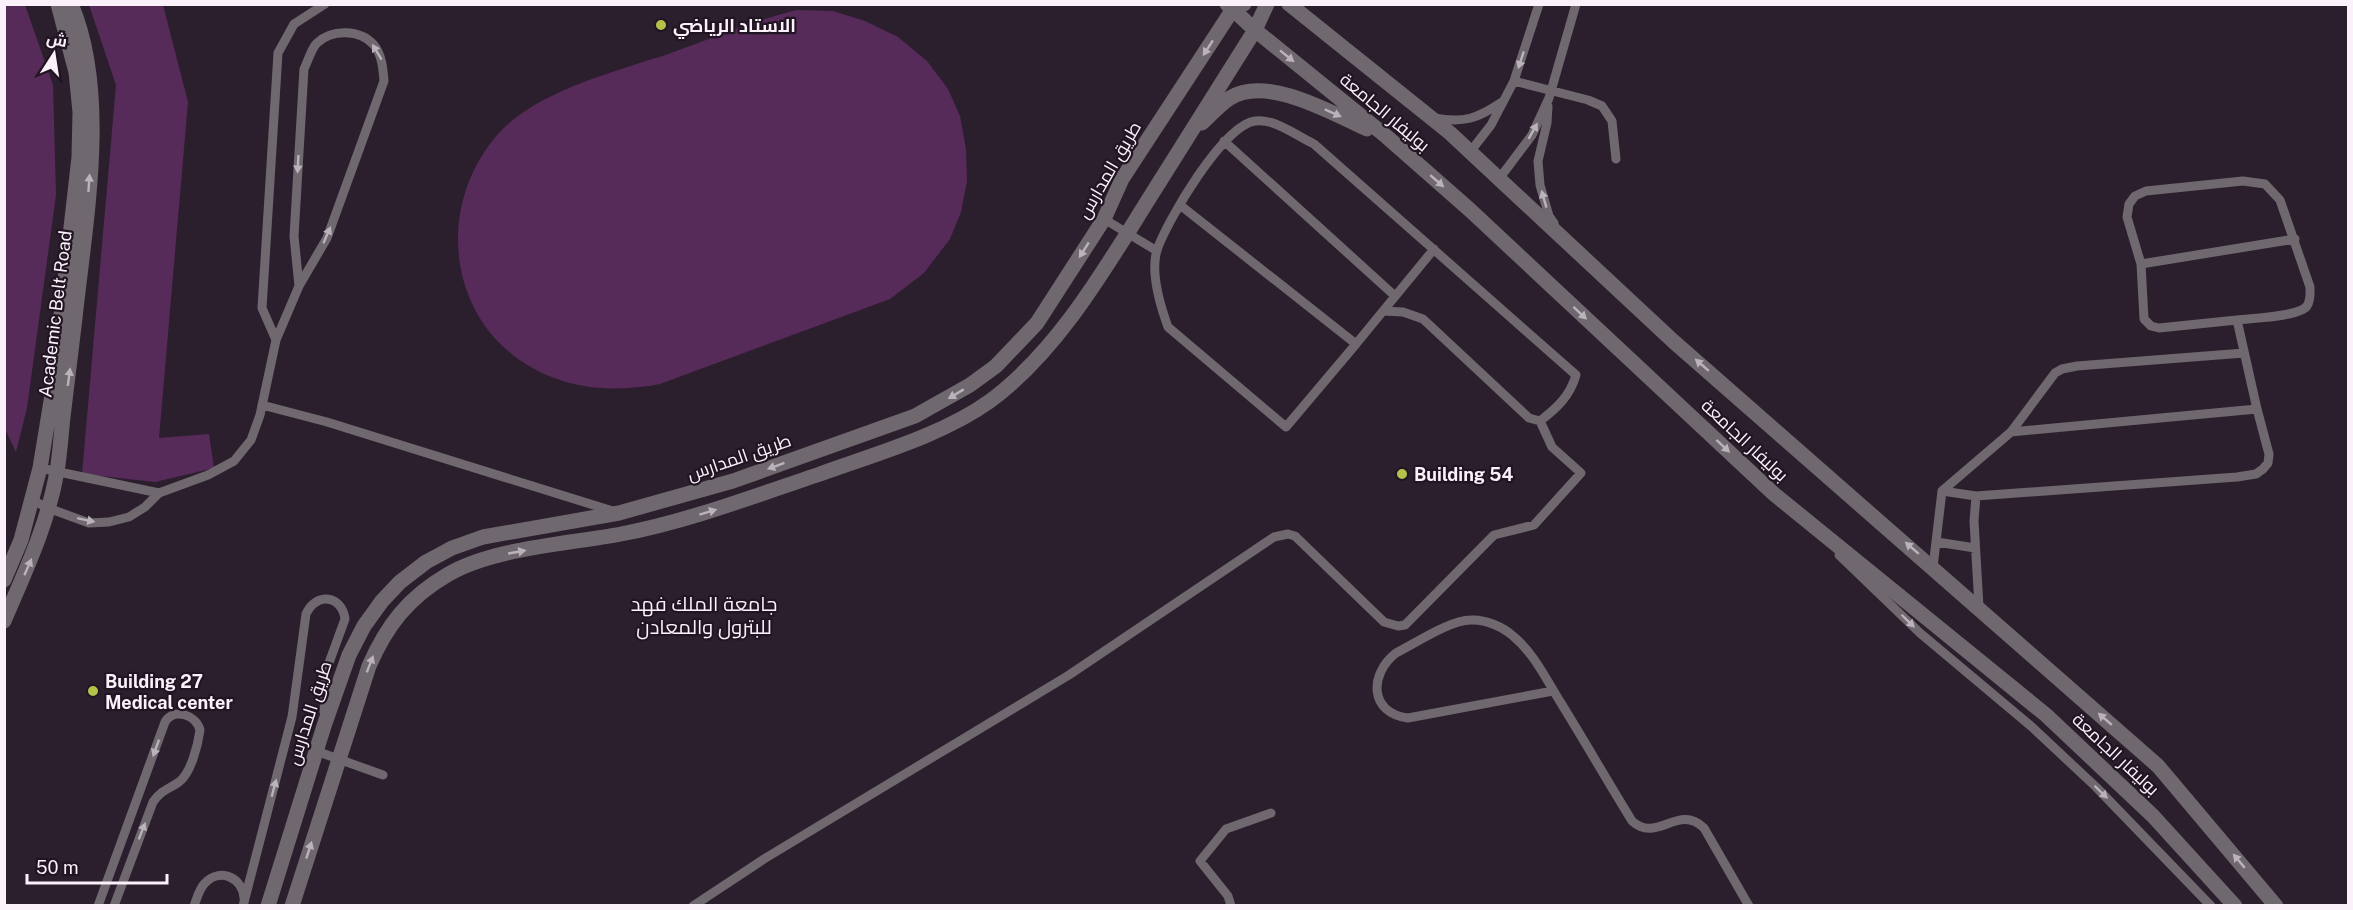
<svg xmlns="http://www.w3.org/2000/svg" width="2353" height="910" viewBox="0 0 2353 910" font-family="'Public Sans',Cairo,sans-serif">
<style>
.grass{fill:#562a59}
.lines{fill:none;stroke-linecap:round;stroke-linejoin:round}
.service{stroke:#6f686f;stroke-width:9}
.tertiary{stroke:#6f686f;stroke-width:15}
.oneway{fill:#bbb3bb}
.poi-dot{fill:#b5c24a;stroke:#221523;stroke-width:2}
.labels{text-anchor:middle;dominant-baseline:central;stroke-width:4.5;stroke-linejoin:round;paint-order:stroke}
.poi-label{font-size:18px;font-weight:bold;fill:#faf1fa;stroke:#221523;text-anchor:start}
.street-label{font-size:18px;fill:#faf1fa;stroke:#221523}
.neighbourhood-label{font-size:20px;fill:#faf1fa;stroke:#221523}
</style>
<rect width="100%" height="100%" fill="#2c1f2d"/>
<path class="grass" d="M4,5H25L53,85L56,195L27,408L16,452L4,427Z
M89,5H163L188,102L159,438L209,434L214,468L155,482L82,474L116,85Z
M796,10L833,11L865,21L898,37L927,61L948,89L960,116L966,149L967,181L961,212L950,239L924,273L890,299L660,384C623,391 585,391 549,376C449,335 430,210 499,133C538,90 618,71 671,53C712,38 753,21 796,10Z"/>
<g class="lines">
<path class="service" d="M1514,81L1588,100L1602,106L1612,121L1616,159
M1548,106L1547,123L1538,161L1540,185L1549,216L1554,223
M1434,118C1464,123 1477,119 1502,102
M1224,141L1395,296
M1470,152L1491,125L1514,81L1539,4
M1499,179L1532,135L1549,98L1576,4
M1180,205L1356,344L1434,249
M1104,219L1157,251
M2141,264L2295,239
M276,340L262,308L278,53L294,24L325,4
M1356,344L1286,427L1168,327C1160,305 1150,273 1157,250C1167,221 1223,125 1255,121C1274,118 1297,136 1314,144L1576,375C1570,396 1557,408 1540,421L1529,418L1423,319L1403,312L1383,311
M262,405L327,422L616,512
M2011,432L2257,409
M40,468L159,493
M1942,491L1976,496L2237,477L2256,474L2263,469L2268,463L2269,454L2257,409L2237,320C2252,318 2299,317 2307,306C2311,300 2310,293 2310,287L2280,200L2265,184L2243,181L2146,191L2135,196L2129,204L2127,217L2141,264L2144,319L2151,326L2159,328L2237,320
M1976,496L1974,521L1979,607
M32,500L48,508L89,523L109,522L129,517L145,507L159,493L208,475L234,461L251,440L260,415L276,340L299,286L327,238L384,81C383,69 382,55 374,45C360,29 332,29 317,43C311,49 308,61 304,69L294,236L299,286
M1937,542L1975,548
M1839,555L1920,633L2032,727L2096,787L2211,906
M1933,567L1942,491L2011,432L2055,373L2062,369L2077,366L2244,353
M1553,691L1408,718C1369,713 1369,674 1396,653C1416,643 1450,620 1471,620C1485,619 1503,627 1513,636C1534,653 1547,681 1561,703C1585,742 1608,782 1632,821C1657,844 1678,803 1704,828L1749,906
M316,751L383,775
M98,906L165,722C174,707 196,715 200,730C198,745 191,773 179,782C169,789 160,791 153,802L114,906
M194,906C197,898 199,889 205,883C220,867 243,878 244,898
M243,906L292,717L306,614C316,592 342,595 345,619L326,671L324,712
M693,906L764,859L1069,675L1274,537L1288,534L1295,536L1384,622L1398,626L1405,625L1494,535L1534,525L1581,473L1552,447L1540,421
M1231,906L1228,896L1200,861L1226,829L1271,813"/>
<path class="tertiary" d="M1227,4L1255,30L1387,137L1470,210L1774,494L2046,715L2153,816L2235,906
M1289,4L1450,133L1673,341L2158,766L2276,906
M1202,123C1211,115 1220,104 1230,98C1267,75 1332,113 1367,129
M4,580L21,540L40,468L52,395L79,157L80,112L76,72L58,4
M4,621C25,572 48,524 57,471C60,454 61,435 63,417C67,384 71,351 75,318C85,223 110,95 71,4
M268,906L324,726L349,655L364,626L382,601L400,582L426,562L452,548L483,537L619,513L733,481L915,416L970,385L996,366L1037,323L1104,219L1122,179L1233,9L1244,4
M292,906L369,666C387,625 408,598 447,575C492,548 568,544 621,534C689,521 754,496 820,474C875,454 943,435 990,401C1058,351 1106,267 1150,197C1185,141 1220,86 1255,30L1267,4"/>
</g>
<defs><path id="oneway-solid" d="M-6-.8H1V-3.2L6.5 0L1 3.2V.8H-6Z" transform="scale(1.5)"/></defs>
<g class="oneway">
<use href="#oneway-solid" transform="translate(1208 48) rotate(123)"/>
<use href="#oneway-solid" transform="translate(377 52) rotate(-121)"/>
<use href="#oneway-solid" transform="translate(1287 56) rotate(39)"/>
<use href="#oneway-solid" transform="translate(1521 60) rotate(108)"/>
<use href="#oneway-solid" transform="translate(1333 113) rotate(24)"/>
<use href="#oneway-solid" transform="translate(1533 131) rotate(-61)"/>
<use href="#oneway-solid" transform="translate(298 164) rotate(93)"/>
<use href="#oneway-solid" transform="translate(1437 181) rotate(41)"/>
<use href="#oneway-solid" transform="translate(89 183) rotate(-86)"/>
<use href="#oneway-solid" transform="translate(1544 199) rotate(-106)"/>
<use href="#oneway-solid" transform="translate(327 235) rotate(-66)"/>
<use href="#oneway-solid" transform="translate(1084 250) rotate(122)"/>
<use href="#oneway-solid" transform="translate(1580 313) rotate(43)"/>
<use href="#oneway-solid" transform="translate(1702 365) rotate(-139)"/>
<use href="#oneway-solid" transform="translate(69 377) rotate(-82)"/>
<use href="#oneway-solid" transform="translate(956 394) rotate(149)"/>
<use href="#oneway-solid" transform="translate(1723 446) rotate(43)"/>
<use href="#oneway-solid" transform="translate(776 466) rotate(160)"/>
<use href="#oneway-solid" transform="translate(708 512) rotate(-17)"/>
<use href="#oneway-solid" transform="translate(86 520) rotate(12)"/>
<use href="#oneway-solid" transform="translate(1912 548) rotate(-139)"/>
<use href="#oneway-solid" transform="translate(517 552) rotate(-10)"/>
<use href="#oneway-solid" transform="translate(28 567) rotate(-66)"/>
<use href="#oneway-solid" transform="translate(1908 621) rotate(44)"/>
<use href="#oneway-solid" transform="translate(370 664) rotate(-69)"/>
<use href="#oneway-solid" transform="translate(2105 719) rotate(-139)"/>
<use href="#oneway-solid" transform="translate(156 748) rotate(110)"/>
<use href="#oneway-solid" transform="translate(274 788) rotate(-75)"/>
<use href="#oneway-solid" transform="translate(2101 792) rotate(44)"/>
<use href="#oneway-solid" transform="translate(142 831) rotate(-69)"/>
<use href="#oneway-solid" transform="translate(309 850) rotate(-72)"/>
<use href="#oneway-solid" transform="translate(2239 861) rotate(-130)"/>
</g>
<g class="poi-dot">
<circle cx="661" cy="25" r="6"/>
<circle cx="1402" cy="474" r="6"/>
<circle cx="93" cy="691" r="6"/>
</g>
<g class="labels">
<g class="poi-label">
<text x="673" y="25">الاستاد الرياضي</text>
<text x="1414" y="474">Building 54</text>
<text x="105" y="681">Building 27<tspan x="105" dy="21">Medical center</tspan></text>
</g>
<g class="street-label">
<text transform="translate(1385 112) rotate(40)">بوليفار الجامعة</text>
<text transform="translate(1109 170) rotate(-60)">طريق المدارس</text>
<text transform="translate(55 314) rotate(-83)">Academic Belt Road</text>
<text transform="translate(1745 440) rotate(43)">بوليفار الجامعة</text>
<text transform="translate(739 457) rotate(-19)">طريق المدارس</text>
<text transform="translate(309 713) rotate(-72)">طريق المدارس</text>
<text transform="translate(2116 754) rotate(43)">بوليفار الجامعة</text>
</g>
<g class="neighbourhood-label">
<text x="704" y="604">جامعة الملك فهد<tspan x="704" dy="23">للبترول والمعادن</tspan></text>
</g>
</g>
<rect width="2353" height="910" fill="none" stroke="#faf1fa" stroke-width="12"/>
<g transform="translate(54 54) rotate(12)" stroke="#221523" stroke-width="4.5" paint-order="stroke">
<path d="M0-4.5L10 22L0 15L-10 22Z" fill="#faf1fa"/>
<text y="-9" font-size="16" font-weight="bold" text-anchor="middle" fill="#faf1fa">ش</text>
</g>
<path d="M27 874v9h140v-9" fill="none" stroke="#faf1fa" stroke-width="3"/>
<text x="36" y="874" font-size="18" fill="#faf1fa" stroke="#221523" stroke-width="4.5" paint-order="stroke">50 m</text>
</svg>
